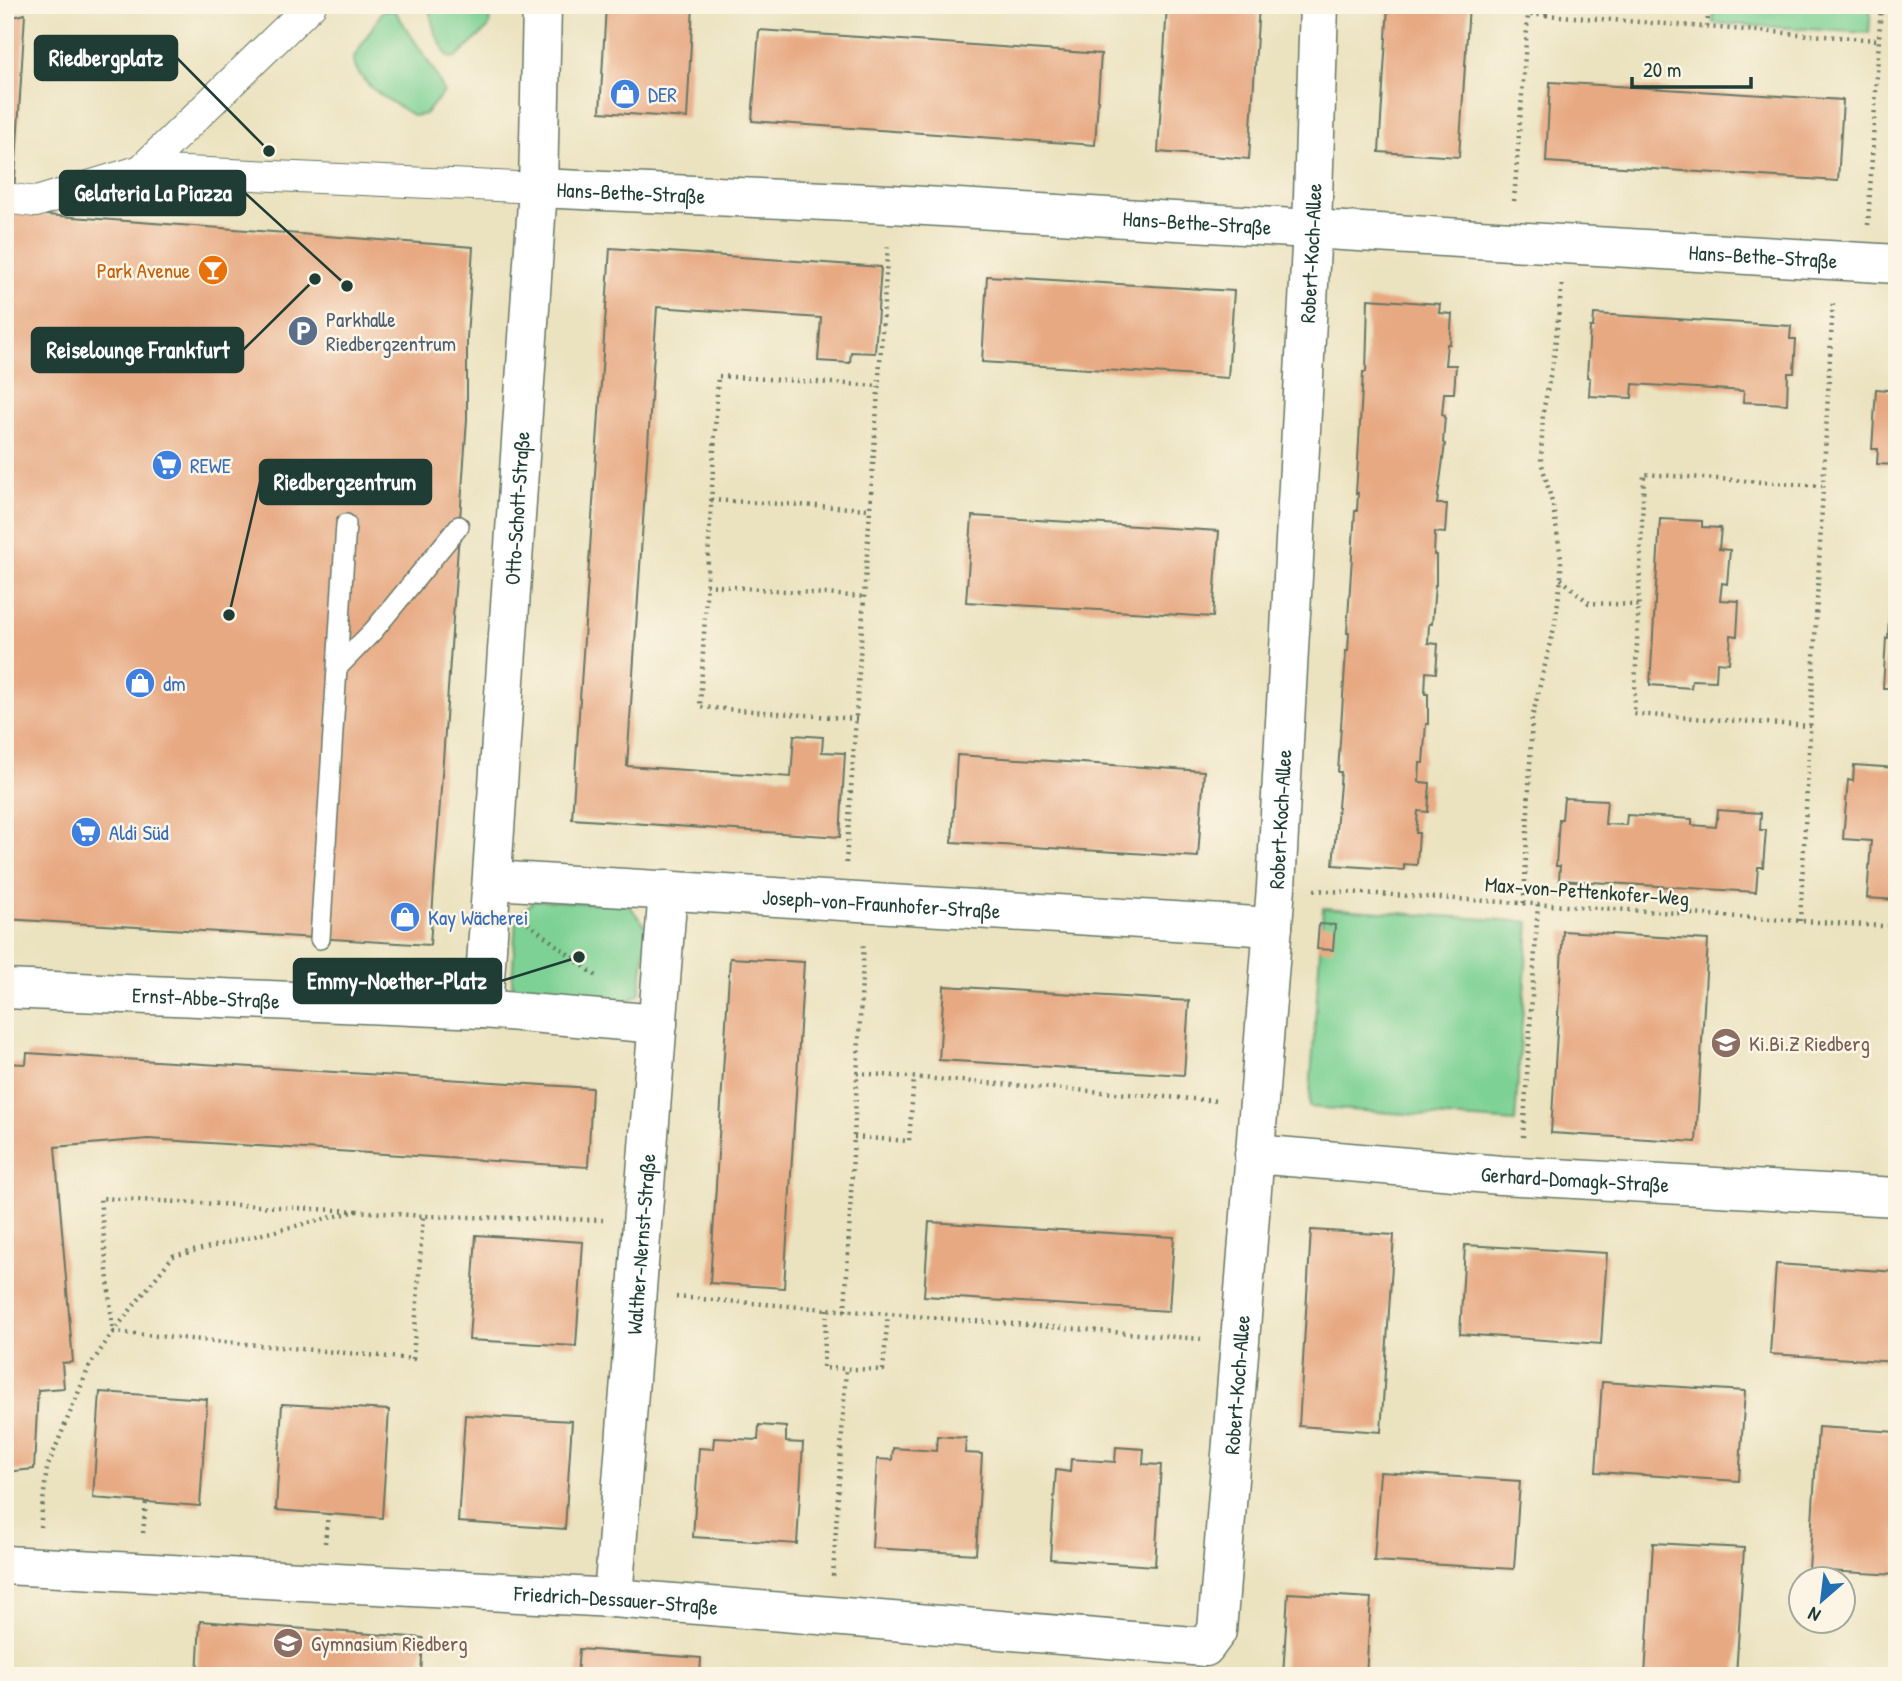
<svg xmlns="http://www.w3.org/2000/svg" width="1902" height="1681" viewBox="0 0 1902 1681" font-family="'Patrick Hand',sans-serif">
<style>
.green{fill:#7dd194;stroke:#4e8764;stroke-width:2}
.building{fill:#e7a982}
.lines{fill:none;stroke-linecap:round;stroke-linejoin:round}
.service-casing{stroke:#667765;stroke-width:22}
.pedestrian-casing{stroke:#667765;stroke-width:32}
.minor-casing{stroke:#667765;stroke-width:41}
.path{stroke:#667765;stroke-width:4.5;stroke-dasharray:2 5;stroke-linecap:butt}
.service{stroke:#fff;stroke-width:19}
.pedestrian{stroke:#fff;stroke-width:30}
.minor{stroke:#fff;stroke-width:38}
.labels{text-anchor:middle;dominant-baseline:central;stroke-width:5;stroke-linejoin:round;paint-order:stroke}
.shop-label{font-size:21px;fill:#366cbe;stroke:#fcf5e5;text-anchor:start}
.street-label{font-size:21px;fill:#1f3d34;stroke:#fcf5e5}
.food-label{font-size:21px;fill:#c56008;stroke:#fcf5e5;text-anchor:end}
.service-label{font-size:21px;fill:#4e5e75;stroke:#fcf5e5;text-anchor:start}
.education-label{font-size:21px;fill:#785e54;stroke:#fcf5e5;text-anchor:start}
.leader{fill:none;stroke:#1f3d34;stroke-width:2.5}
.callout-dot{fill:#1f3d34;stroke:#fcf5e5;stroke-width:2.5}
.callout{fill:#1f3d34;stroke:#1f3d34;stroke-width:2.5}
.callout-label{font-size:23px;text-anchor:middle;font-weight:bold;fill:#fff}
</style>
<rect width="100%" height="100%" fill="#fcf5e5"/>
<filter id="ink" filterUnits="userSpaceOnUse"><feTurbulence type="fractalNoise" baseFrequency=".0143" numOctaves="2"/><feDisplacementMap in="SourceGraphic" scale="14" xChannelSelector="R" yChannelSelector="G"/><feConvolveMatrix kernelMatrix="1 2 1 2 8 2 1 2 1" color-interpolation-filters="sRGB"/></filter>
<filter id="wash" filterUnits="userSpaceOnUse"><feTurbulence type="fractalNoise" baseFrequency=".00686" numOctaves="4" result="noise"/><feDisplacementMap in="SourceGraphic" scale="28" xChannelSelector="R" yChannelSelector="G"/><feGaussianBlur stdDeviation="1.57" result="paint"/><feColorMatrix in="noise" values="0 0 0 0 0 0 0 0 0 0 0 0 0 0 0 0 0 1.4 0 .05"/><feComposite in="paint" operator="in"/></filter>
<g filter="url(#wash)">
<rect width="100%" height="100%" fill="#ebe2bf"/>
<path class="green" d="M428,5H491L489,27L456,58L448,57L435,33Z
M1714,5H1871L1869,33L1713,23Z
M383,10L395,11L435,72L444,92L425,114L414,116C391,101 359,87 353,59Z
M535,900L629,905L647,929L640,993L624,1004L530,999L512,984L516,917Z
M1323,908L1529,922L1515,1122L1309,1107Z"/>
<g id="blocks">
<path class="building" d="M606,5H693L687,118L600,112Z
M1167,5H1259L1249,159L1158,152Z
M1388,5H1469L1459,157L1379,152Z
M25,14L14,194L5,190V19Z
M759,30L1101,54L1095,145L752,121Z
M1550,82L1843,100L1838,181L1546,162Z
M5,212L473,247L467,338V419L430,945L5,919Z
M610,248L881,267L875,353L851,352L850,363L818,361L821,318L657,307L627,766L791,777L794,735L823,737L822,752L845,753L840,837L572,819Z
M987,276L1234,291L1228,378L982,362Z
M1368,299L1440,304L1439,313L1452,314L1450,344H1447L1445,365H1456L1454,393H1444L1442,415L1445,416L1443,443L1445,444L1437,504H1447L1445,533L1435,532L1434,555H1436V585H1435L1432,624H1429L1428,643L1438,644L1436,673L1426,672L1425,694H1428V724H1426L1423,763H1420L1419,782L1430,783L1428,812L1418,811L1416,833H1419L1417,865L1404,864V870L1333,865L1341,772H1338L1346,651H1348L1349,633H1347L1355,511H1357L1358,493L1356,494L1363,372H1366Z
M1594,314L1791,326L1790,339H1796L1794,373H1788L1787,404L1743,402L1744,391L1633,384L1632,398L1589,396L1590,378L1587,377L1590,327H1593Z
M1876,389L1897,391V465L1877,464L1878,449H1872Z
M972,516L1219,531L1213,617L966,602Z
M1660,519L1702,521V527L1721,528L1719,549L1730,550L1727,584L1722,583L1720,600L1739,601L1737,636L1731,635L1729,663L1717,662L1716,681L1692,680L1691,688L1650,685Z
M1892,544L1897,545V688H1883L1886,638H1888Z
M957,755L1204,771L1198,857L952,842Z
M1854,765L1897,768V900L1867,898L1871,841L1843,839L1848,780L1853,781Z
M1564,798L1607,800L1605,824L1626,825L1627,815L1692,819V825L1716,827L1718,810L1761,813L1760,830H1766L1763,867H1758L1756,892L1559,880L1560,866H1556L1559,819H1562Z
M1319,924L1335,925L1333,950L1317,949Z
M1563,931L1708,940L1696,1142L1551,1133Z
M730,958L804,962L784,1288L710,1283Z
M944,986L1189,1001L1184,1075L939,1060Z
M27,1053L592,1088L588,1167L148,1139L55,1147L73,1362L62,1363L64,1388L38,1390L34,1469L5,1472V1063L26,1064Z
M929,1222L1174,1237L1169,1311L924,1296Z
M1311,1230L1394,1235L1381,1432L1299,1426Z
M476,1235L583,1242L576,1346L469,1340Z
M1465,1245L1607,1253L1601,1344L1460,1334Z
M1776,1264L1897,1272V1362L1770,1354Z
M1602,1382L1745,1391L1739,1481L1596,1472Z
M100,1392L207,1399L200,1506L93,1498Z
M282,1404L389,1410L382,1518L276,1510Z
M465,1415L572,1421L565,1529L458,1522Z
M759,1425L786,1427V1442L803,1443L797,1544L693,1537L699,1448L713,1449L714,1438L758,1440Z
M1818,1427L1897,1432V1575L1809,1570Z
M937,1436L966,1438L965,1453L982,1454L976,1554L872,1548L877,1459L892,1460L893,1448L936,1451Z
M1116,1447L1144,1449L1143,1464L1161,1465L1155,1566L1050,1559L1056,1470L1070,1472L1071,1459L1115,1462Z
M1380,1472L1520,1481L1514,1569L1374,1561Z
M1653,1543L1744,1548L1736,1676H1645Z
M1288,1593L1371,1598L1366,1676H1283Z
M200,1621L423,1638L421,1676H197Z
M579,1649L701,1658L700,1676H577Z
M848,1669L913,1674V1676H848Z"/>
</g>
</g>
<g filter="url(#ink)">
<use href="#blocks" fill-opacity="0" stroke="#667765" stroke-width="2"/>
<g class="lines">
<g class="service-casing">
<path id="service" d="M337,668L346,524
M320,939L337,668L374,630L459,526"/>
</g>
<g class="pedestrian-casing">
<path id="pedestrian" d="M141,170L311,5
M5,198L36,202L141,170L538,188"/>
</g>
<g class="minor-casing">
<g id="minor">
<path id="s1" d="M538,188L891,204L1897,264"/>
<path id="s2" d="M492,880L1273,927"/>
<path id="s3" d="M5,989L483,1009L658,1024"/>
<path id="s4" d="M483,1009L538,188L542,5"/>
<path id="s5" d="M1254,1154L1501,1175L1897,1197"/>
<path id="s6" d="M5,1565L613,1598L1205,1647L1217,1631L1276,887L1312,229L1319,5"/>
<path id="s7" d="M613,1598L668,890"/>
</g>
</g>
<path class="path" d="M1546,15L1878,40
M1707,27L1709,5
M1514,201L1528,15H1546L1547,5
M1868,225L1881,5
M711,500L870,509
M1561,579L1589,603L1638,605
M706,585L865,597
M857,719L700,707L718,376L880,386
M1811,726L1634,714L1644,474L1822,486
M846,863L888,244
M1314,890L1897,927
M1524,903L1532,718L1555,624L1561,579V558L1553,506L1541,461L1543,412L1554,356L1562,283
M1800,921L1833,300
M528,923L599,978
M857,1073L1219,1101
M854,1137L909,1141L914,1077
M1523,1137L1538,904
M357,1211L100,1198L113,1332L413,1359L423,1216
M676,1297L1201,1339
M827,1309L823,1368L883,1370L888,1314
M845,1311L864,941
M40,1527L47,1468L89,1367L113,1332L173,1256L357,1211L423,1216L603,1220
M143,1533L146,1502
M325,1543L328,1514
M833,1576L846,1368"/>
<use href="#service" class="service"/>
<use href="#pedestrian" class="pedestrian"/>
<use href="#minor" class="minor"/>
</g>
</g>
<defs>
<g id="shop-disc" transform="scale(1.575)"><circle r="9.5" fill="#3f7fe0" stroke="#fcf5e5"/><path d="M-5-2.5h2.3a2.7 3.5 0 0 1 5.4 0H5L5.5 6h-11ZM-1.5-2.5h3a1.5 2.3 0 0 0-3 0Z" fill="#fff"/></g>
<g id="bar-disc" transform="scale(1.575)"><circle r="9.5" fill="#e8710a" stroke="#fcf5e5"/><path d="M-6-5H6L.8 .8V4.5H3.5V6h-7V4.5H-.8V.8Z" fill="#fff"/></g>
<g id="parking-disc" transform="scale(1.575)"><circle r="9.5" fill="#5c6f8a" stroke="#fcf5e5"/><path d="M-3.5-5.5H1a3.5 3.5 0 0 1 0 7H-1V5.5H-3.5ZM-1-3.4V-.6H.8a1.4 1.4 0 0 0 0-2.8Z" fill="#fff"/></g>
<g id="supermarket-disc" transform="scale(1.575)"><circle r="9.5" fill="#3f7fe0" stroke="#fcf5e5"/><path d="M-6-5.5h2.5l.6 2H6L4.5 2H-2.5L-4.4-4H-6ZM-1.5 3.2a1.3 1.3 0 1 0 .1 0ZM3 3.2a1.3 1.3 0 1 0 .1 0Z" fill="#fff"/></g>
<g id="school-disc" transform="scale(1.575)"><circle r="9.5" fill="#8d6e63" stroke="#fcf5e5"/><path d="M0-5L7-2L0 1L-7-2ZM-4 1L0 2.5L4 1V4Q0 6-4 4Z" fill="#fff"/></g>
</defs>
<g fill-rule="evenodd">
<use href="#shop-disc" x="625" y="94"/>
<use href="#bar-disc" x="213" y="270"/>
<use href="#parking-disc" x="303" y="331"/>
<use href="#supermarket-disc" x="167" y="465"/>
<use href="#shop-disc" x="140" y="683"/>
<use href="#supermarket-disc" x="86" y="832"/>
<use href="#shop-disc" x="405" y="917"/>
<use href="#school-disc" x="1726" y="1043"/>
<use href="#school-disc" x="288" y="1643"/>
</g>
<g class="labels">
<g class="shop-label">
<text x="648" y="94">DER</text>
<text x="190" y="465">REWE</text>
<text x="163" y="683">dm</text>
<text x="109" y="832">Aldi Süd</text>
<text x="428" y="917">Kay Wächerei</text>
</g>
<g class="street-label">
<text stroke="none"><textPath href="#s1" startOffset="93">Hans-Bethe-Straße</textPath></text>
<text stroke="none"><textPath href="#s1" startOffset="660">Hans-Bethe-Straße</textPath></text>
<text stroke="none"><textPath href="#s6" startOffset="2604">Robert-Koch-Allee</textPath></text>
<text stroke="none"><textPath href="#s1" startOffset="1227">Hans-Bethe-Straße</textPath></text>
<text stroke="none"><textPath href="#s4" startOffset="502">Otto-Schott-Straße</textPath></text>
<text stroke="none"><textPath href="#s6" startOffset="2037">Robert-Koch-Allee</textPath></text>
<text transform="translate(1587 891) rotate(4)">Max-von-Pettenkofer-Weg</text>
<text stroke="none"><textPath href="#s2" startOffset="390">Joseph-von-Fraunhofer-Straße</textPath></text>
<text stroke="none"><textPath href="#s3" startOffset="201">Ernst-Abbe-Straße</textPath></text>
<text stroke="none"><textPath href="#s5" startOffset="322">Gerhard-Domagk-Straße</textPath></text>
<text stroke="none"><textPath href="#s7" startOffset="355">Walther-Nernst-Straße</textPath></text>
<text stroke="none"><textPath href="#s6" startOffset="1470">Robert-Koch-Allee</textPath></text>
<text stroke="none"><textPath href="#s6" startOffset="612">Friedrich-Dessauer-Straße</textPath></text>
</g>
<g class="food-label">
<text x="190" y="270">Park Avenue</text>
</g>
<g class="service-label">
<text x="326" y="319">Parkhalle<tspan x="326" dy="24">Riedbergzentrum</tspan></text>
</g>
<g class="education-label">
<text x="1749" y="1043">Ki.Bi.Z Riedberg</text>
<text x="311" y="1643">Gymnasium Riedberg</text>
</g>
</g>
<path class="leader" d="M269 151L177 58M347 286L245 193M315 279L243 350M229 615L260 482M579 957L501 981"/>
<g class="callout-dot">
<circle cx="269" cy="151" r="7"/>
<circle cx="347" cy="286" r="7"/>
<circle cx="315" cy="279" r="7"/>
<circle cx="229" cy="615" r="7"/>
<circle cx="579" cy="957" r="7"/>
</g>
<g class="callout">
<rect x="35" y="36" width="142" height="44" rx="7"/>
<rect x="60" y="171" width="185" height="44" rx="7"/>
<rect x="32" y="328" width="211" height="44" rx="7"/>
<rect x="260" y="460" width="171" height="44" rx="7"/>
<rect x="294" y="959" width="207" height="44" rx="7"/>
</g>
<g class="callout-label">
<text x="106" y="66">Riedbergplatz</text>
<text x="153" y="201">Gelateria La Piazza</text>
<text x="138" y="358">Reiselounge Frankfurt</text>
<text x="345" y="490">Riedbergzentrum</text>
<text x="397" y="989">Emmy-Noether-Platz</text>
</g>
<rect width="1902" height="1681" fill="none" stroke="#fcf5e5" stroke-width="28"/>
<g transform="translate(1822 1600) rotate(208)"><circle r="33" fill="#fcf5e5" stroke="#a4ab9e" stroke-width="2"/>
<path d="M0-5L12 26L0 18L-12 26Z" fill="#1f6fb2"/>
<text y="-10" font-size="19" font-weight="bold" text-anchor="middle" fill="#1f3d34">N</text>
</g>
<path d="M1632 77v10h119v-10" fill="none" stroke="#1f3d34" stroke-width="3.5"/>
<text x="1643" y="77" font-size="21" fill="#1f3d34" stroke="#fcf5e5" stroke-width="5" paint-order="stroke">20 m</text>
</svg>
